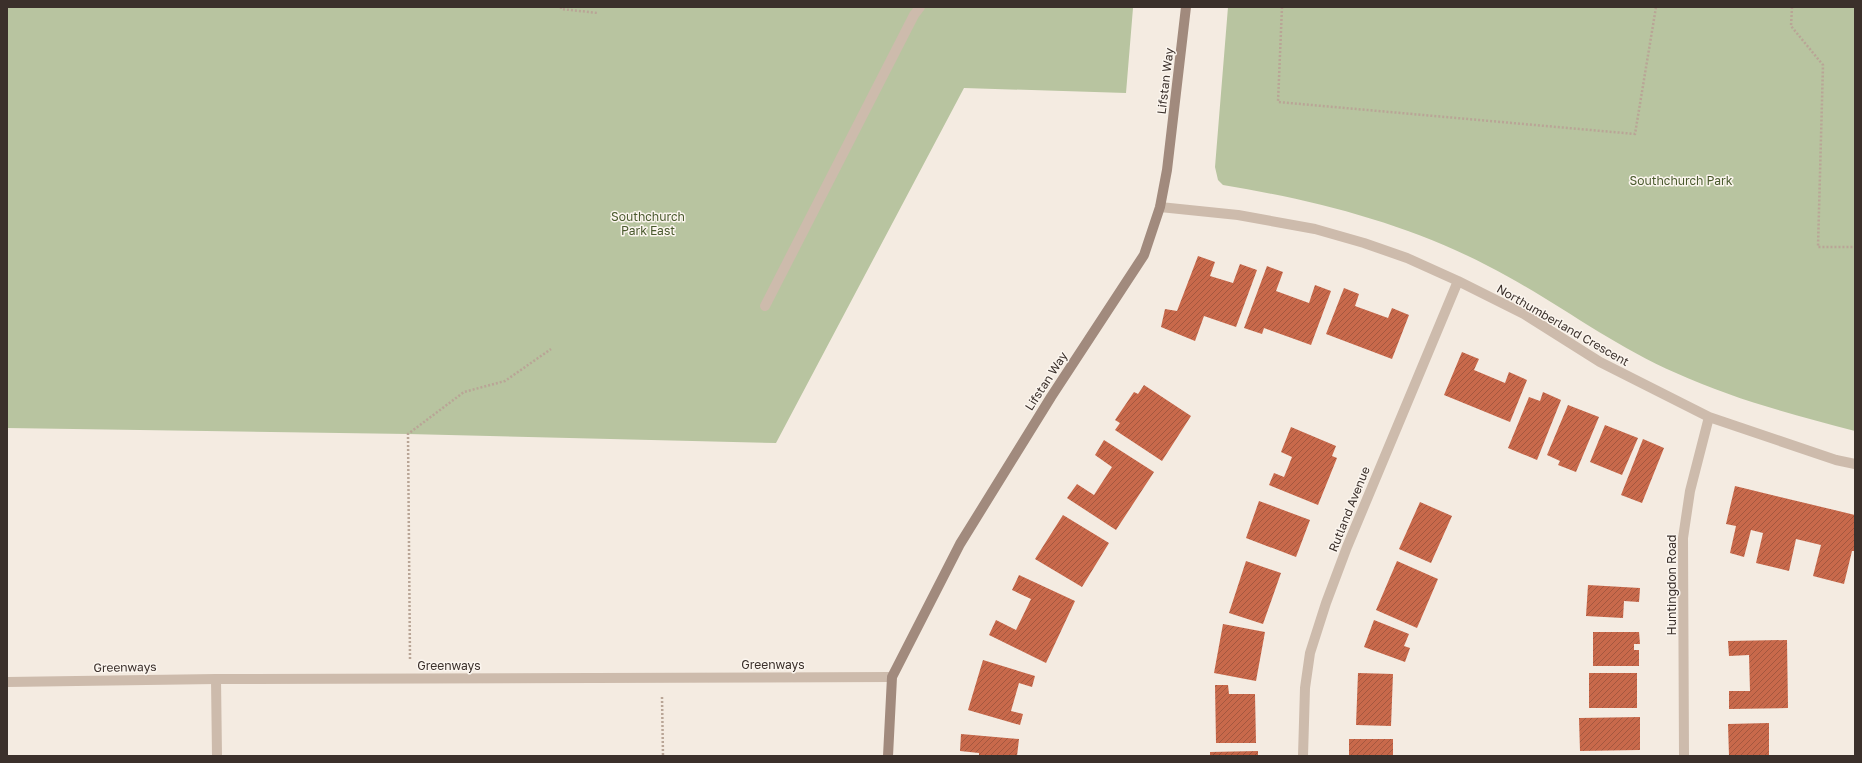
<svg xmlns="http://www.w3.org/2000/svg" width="1862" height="763" viewBox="0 0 1862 763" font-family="'Golos Text',sans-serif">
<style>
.green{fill:#b8c4a0}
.building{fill:url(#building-hatch)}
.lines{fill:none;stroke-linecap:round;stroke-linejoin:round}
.path{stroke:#b9a596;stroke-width:2.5;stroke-dasharray:2 2;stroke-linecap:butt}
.lane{stroke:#cdbbac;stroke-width:10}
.street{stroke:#cdbbac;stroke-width:10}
.secondary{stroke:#a18a7d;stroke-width:10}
.labels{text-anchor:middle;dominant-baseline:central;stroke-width:3;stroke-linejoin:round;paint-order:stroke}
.street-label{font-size:12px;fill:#3b302b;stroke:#fbf5ee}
.park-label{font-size:12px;fill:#4a5a2e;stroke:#fbf5ee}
</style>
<defs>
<pattern id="building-hatch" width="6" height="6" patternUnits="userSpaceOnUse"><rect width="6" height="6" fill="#c8694b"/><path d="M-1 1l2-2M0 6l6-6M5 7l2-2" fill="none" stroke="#a4573f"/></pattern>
</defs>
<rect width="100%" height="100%" fill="#f4ebe1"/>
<path class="green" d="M7,7H1141L1133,8L1126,93L964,88L776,443L408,434L7,428Z
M1228,7H1855V431C1794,415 1733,399 1676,373C1609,344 1553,299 1488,266C1406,223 1314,200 1223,185L1218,180L1215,167Z"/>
<path class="building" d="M1198,256L1215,262L1210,276L1233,283L1240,264L1257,270L1236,327L1204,316L1195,341L1161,327L1165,309L1177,311Z
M1267,266L1283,272L1276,291L1309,303L1315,285L1331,291L1311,345L1264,328L1262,334L1244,328Z
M1344,288L1359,294L1355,306L1388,318L1392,308L1409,315L1392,359L1326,334Z
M1462,352L1479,359L1474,370L1505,383L1509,372L1527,380L1510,422L1444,395Z
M1144,385L1191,416L1162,461L1115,430L1120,423L1115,420L1134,392L1138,394Z
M1543,392L1561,400L1537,460L1508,448L1529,397L1540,401Z
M1568,405L1599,417L1576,472L1558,465L1560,461L1547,455Z
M1605,425L1638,438L1622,475L1590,462Z
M1291,427L1336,446L1332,456L1337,458L1318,505L1269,485L1274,473L1284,477L1292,457L1281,452Z
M1643,439L1664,448L1642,503L1621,495Z
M1104,440L1154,472L1116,530L1067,498L1077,484L1094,495L1112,467L1095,455Z
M1735,486L1855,515V551H1852L1844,584L1813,576L1821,545L1796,539L1789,571L1756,563L1763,533L1751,530L1744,557L1730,553L1736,526L1726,524Z
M1259,501L1310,520L1296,557L1246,538Z
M1420,502L1452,516L1431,563L1399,549Z
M1063,515L1109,543L1082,587L1035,559Z
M1246,561L1281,573L1263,624L1229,613Z
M1397,561L1438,579L1417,628L1376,610Z
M1019,575L1075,601L1046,663L989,635L996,620L1016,630L1031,599L1012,590Z
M1588,585L1640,588L1639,602L1624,601L1623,618L1586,616Z
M1374,620L1409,634L1404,646L1410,648L1405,662L1364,647Z
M1223,624L1265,632L1256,681L1214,673Z
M1593,632H1639L1640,644H1634V650H1639V666H1593Z
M1787,640L1788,708L1729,709V691H1750L1749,655L1729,656L1728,641Z
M983,660L1035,676L1032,687L1019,683L1011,711L1023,714L1020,725L968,710Z
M1358,673L1393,674L1391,726L1356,725Z
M1589,673H1637V708H1589Z
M1215,685H1228L1229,694H1255L1256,743H1216Z
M1640,717V750L1580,751L1579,718Z
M1769,723V756H1729L1728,724Z
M961,734L1019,739L1017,756H979V753L960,751Z
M1349,739H1393V756H1349Z
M1258,751V756H1210V752Z"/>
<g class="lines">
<path class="path" d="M561,7V9L598,13
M1282,7L1278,102L1635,134L1656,7
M1792,7L1791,26L1823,65L1818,247H1855
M410,659L408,434L464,392L505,381L551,349
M662,697L663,756"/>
<path class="lane" d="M765,306L914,15L920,7
M216,679L217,756"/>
<path class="street" d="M1160,207L1238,215L1315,229L1364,243L1407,258L1458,281L1524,314L1600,362L1709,417L1836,460L1855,464
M7,682L216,679L892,677
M1303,756L1305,688L1310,653L1326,603L1347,547L1458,281
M1684,756L1683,538L1690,491L1709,417"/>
<path class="secondary" d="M888,756L892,677L960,544L1051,397L1144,255L1160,207L1167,170L1186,7"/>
</g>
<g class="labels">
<g class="street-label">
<text transform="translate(1165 81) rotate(-83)">Lifstan Way</text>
<text transform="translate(1563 325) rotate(30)">Northumberland Crescent</text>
<text transform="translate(1046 381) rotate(-57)">Lifstan Way</text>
<text transform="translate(1349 509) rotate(-68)">Rutland Avenue</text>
<text transform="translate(1671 585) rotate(-90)">Huntingdon Road</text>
<text x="773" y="664">Greenways</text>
<text x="449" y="665">Greenways</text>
<text transform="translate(125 667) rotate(-1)">Greenways</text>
</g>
<g class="park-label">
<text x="1681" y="180">Southchurch Park</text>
<text x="648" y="216">Southchurch<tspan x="648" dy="14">Park East</tspan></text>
</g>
</g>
<rect width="1862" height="763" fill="none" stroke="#3b302b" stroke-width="16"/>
</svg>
